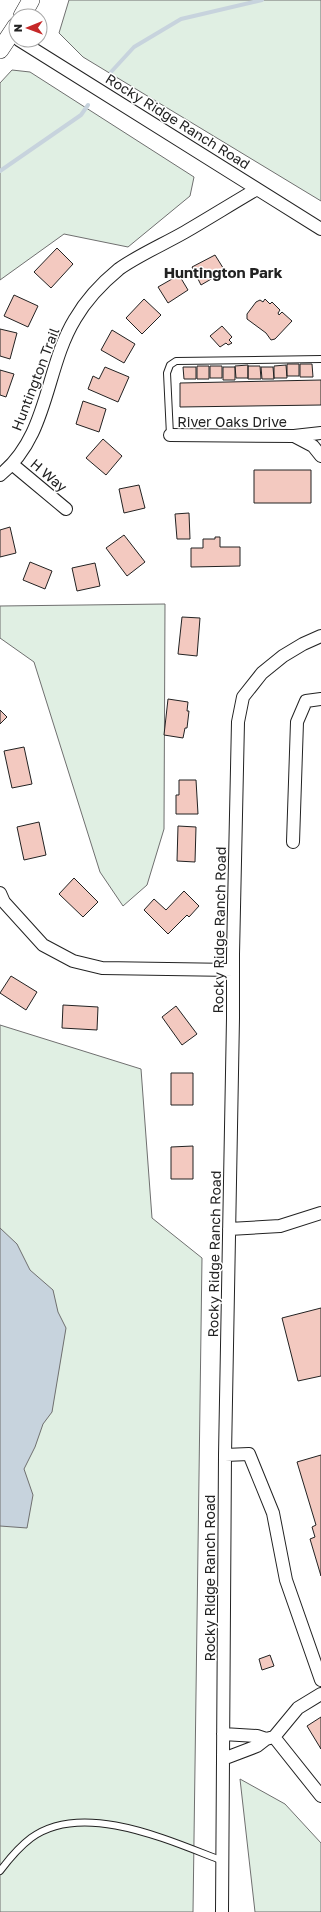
<svg xmlns="http://www.w3.org/2000/svg" width="321" height="1912" viewBox="0 0 321 1912" font-family="'Golos Text',sans-serif">
<style>
.green{fill:#e0efe3;stroke:#6f6f6f}
.water{fill:#c7d3dd;stroke:#6f6f6f}
.lines{fill:none;stroke-linecap:round;stroke-linejoin:round}
.stream{stroke:#c7d3dd;stroke-width:4}
.building{fill:#f3c9c0;stroke:#222}
.lane-casing{stroke:#222;stroke-width:8}
.street-casing{stroke:#222;stroke-width:14}
.secondary-casing{stroke:#222;stroke-width:18}
.lane{stroke:#fff;stroke-width:6}
.street{stroke:#fff;stroke-width:12}
.secondary{stroke:#fff;stroke-width:17}
.labels{text-anchor:middle;dominant-baseline:central;stroke-width:3;stroke-linejoin:round;paint-order:stroke}
.street-label{font-size:14px;fill:#222;stroke:#fff}
.neighbourhood-label{font-size:15px;font-weight:bold;fill:#222;stroke:#fff}
</style>
<rect width="100%" height="100%" fill="#fff"/>
<path class="green" d="M69,0H321V201L83,57L59,33Z
M12,70L30,72L194,177L190,196L128,247L64,234L0,280V83Z
M165,604L164,829L147,885L123,906L100,872L34,662L0,638V606Z
M0,1025L141,1069L152,1218L202,1258L193,1912H0Z
M240,1779L285,1804L321,1843V1912H255Z"/>
<path class="water" d="M0,1228L17,1244L30,1270L53,1290L58,1312L66,1328L52,1412L43,1424L35,1447L24,1469L33,1495L27,1528L0,1526Z"/>
<g class="lines">
<path class="stream" d="M111,72L134,47L181,19L262,0
M0,171L81,115L88,105"/>
</g>
<path class="building" d="M57,248L73,264L51,288L34,272Z
M215,255L225,271L201,285L192,267Z
M179,275L188,290L168,303L158,287Z
M14,295L38,306L28,327L4,316Z
M144,299L161,315L142,334L126,318Z
M265,299L270,304L272,302L280,310L278,313L279,315L282,312L292,321L275,339L271,340L266,333L247,319V314L256,302L260,300L263,302Z
M222,326L232,337L229,340L232,343L228,345L226,343L220,347L210,336Z
M0,329L17,333L10,359L0,356Z
M112,330L135,344L124,363L101,350Z
M287,364H299V376H287Z
M300,364H312L313,377H300Z
M248,365V378H236L235,366Z
M286,365L287,378H274V366Z
M197,366H209V379H197Z
M210,366H222V378H210Z
M248,366H260L261,379H248Z
M105,367L129,377L118,402L88,389L93,376L99,379Z
M183,367H196V379H184Z
M223,367H235V380H223Z
M261,367H273L274,379H262Z
M0,370L14,374L6,397L0,395Z
M321,380V405L180,407V383Z
M83,401L106,409L99,432L76,424Z
M103,439L122,456L106,475L86,458Z
M254,470H311V503H254Z
M139,485L145,508L124,513L119,489Z
M189,513L190,539H177L175,514Z
M10,527L16,553L0,557V530Z
M124,535L145,562L127,576L106,548Z
M215,537H220V547H240V566L191,567V548H203V539H215Z
M30,562L52,571L45,589L23,580Z
M95,563L100,586L77,591L72,568Z
M182,617L200,618L197,656L178,654Z
M168,699L188,702L187,711H189L187,728H185L183,738L164,735Z
M0,710L7,717L0,724Z
M24,747L32,784L12,788L4,751Z
M179,780H196L198,814H176V795H179Z
M39,822L46,855L24,860L17,827Z
M178,826L196,827L195,862L177,861Z
M74,878L98,902L83,917L59,894Z
M184,891L199,906L189,917L187,915L168,934L144,910L154,899L166,910Z
M11,976L37,992L26,1010L0,993Z
M63,1005L98,1007L97,1030L62,1028Z
M176,1006L197,1034L182,1045L162,1017Z
M171,1073H193V1105H171Z
M193,1146V1179H171V1147Z
M321,1308V1376L298,1381L282,1318Z
M321,1455V1576L310,1539L315,1537L312,1527L316,1525L297,1462Z
M270,1655L274,1666L262,1670L259,1659Z
M321,1717V1749L307,1726Z"/>
<g class="lines">
<g class="lane-casing">
<path id="lane" d="M170,435L167,373L170,365L176,361L321,359
M0,1871C9,1859 19,1847 31,1838C83,1800 170,1841 223,1861"/>
</g>
<g class="street-casing">
<path id="street" d="M19,40L321,229
M170,435L294,436L321,433
M294,436L313,446L321,456
M12,464L66,509
M0,475C49,436 45,368 75,319C86,300 102,283 119,269C137,256 164,244 185,232C209,218 233,203 257,189
M293,842L297,722L306,701L321,699
M0,893L4,902L43,945L73,961L102,968L233,970
M229,1229L280,1226L321,1213
M225,1455L249,1454L273,1513L286,1580L321,1680
M223,1734L257,1736L266,1739
M274,1737L321,1796
M223,1759L257,1746L266,1739L274,1737L298,1708L321,1694
M222,1912L225,1455L233,1018V954L238,722L243,697L262,673L283,656L303,644L321,636"/>
</g>
<g class="secondary-casing">
<path id="secondary" d="M22,16L31,0
M0,50L16,26"/>
</g>
<use href="#lane" class="lane"/>
<use href="#street" class="street"/>
<use href="#secondary" class="secondary"/>
</g>
<g class="labels">
<g class="street-label">
<text transform="translate(178 121) rotate(32)">Rocky Ridge Ranch Road</text>
<text transform="translate(35 379) rotate(-69)">Huntington Trail</text>
<text x="232" y="421">River Oaks Drive</text>
<text transform="translate(49 475) rotate(40)">H Way</text>
<text transform="translate(219 930) rotate(-89)">Rocky Ridge Ranch Road</text>
<text transform="translate(214 1254) rotate(-89)">Rocky Ridge Ranch Road</text>
<text transform="translate(209 1578) rotate(-90)">Rocky Ridge Ranch Road</text>
</g>
<g class="neighbourhood-label">
<text x="223" y="272">Huntington Park</text>
</g>
</g>
<g transform="translate(28 28) rotate(269)"><circle r="19" fill="#ffffff" stroke="#a7a7a7"/>
<path d="M0-3L7 15L0 10L-7 15Z" fill="#c62828"/>
<text y="-6" font-size="11" font-weight="bold" text-anchor="middle" fill="#222222">N</text>
</g>
</svg>
